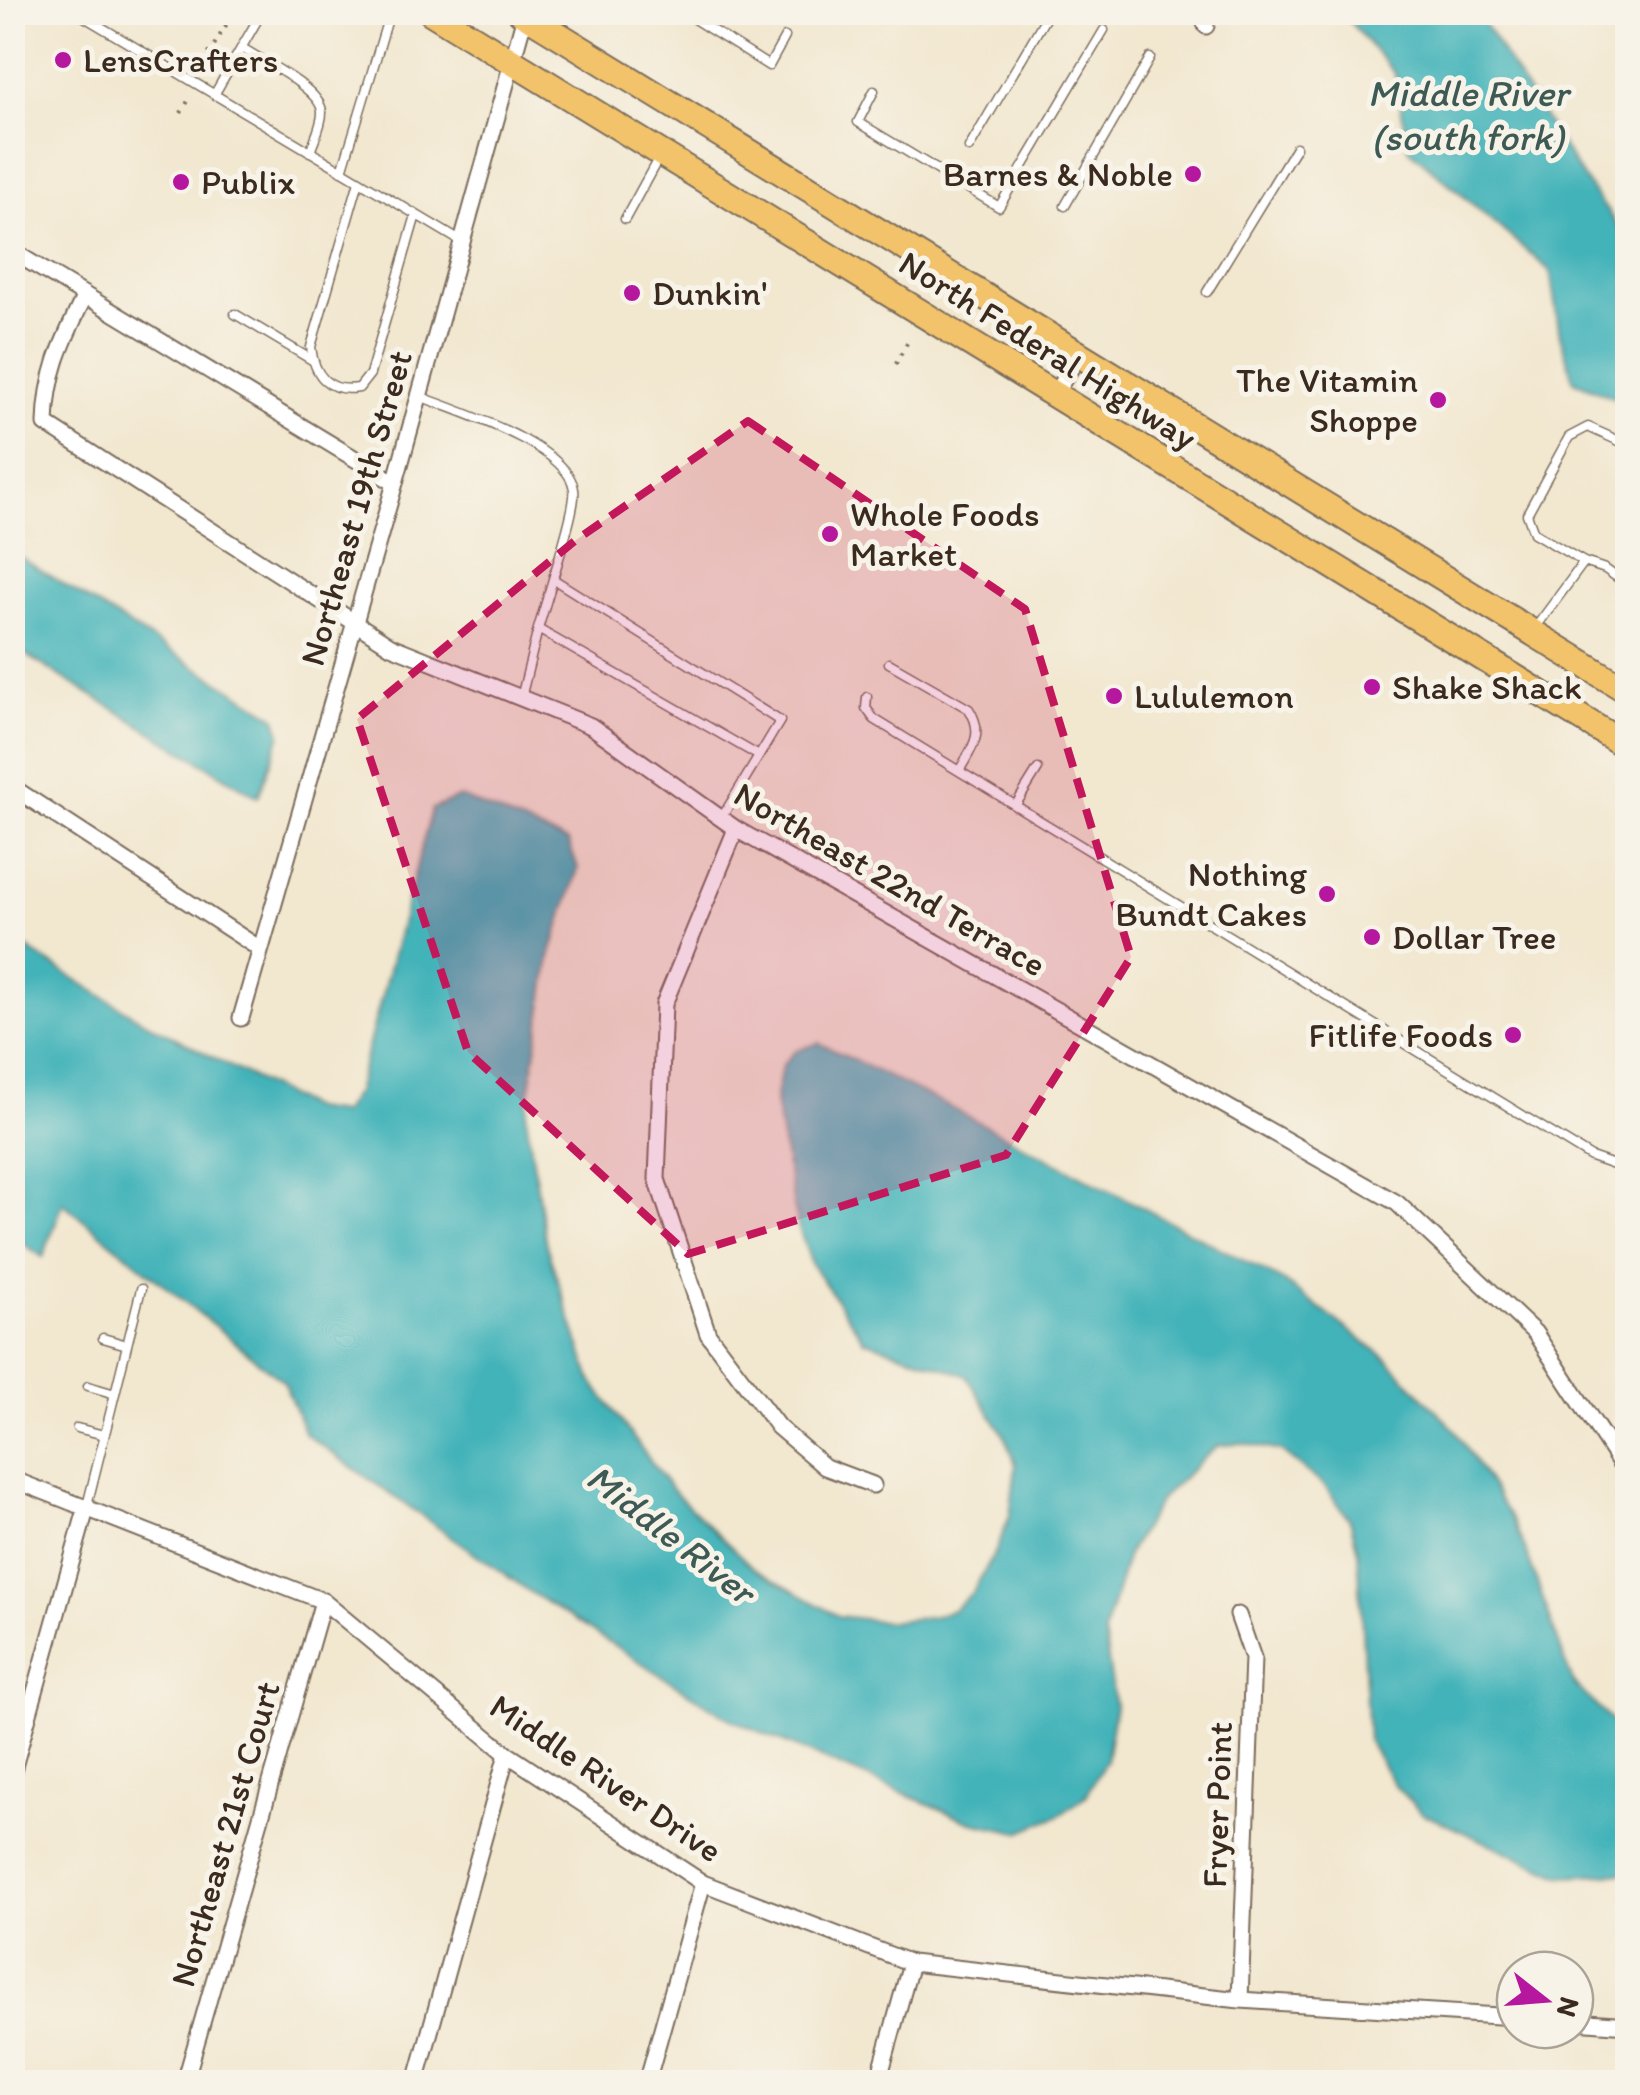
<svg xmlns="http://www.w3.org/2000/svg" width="1640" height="2095" viewBox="0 0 1640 2095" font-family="Itim,sans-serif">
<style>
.water{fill:#42b3b9;stroke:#3e6e6c;stroke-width:2.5}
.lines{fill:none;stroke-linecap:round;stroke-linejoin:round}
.lane-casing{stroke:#7b6c5c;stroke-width:11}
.street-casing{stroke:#7b6c5c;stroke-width:19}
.primary-casing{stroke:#7b6c5c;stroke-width:29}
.path{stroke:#7b6c5c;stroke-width:4;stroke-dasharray:2.5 8;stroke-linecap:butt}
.lane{stroke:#fff;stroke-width:8}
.street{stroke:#fff;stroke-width:15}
.primary{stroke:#f2c36a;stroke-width:25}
.marked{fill:#c2185b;fill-opacity:0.2;stroke:#c2185b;stroke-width:8;stroke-dasharray:20 12;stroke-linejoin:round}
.poi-dot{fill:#b5179e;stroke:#f7f3e8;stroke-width:4}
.labels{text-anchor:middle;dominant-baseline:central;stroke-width:10;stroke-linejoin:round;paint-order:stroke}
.poi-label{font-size:35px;fill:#3b2a1e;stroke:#f7f3e8;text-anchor:start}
.street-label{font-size:35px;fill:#3b2a1e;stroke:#f7f3e8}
.water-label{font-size:38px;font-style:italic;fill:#3d5a54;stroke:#f7f3e8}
</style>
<rect width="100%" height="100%" fill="#f7f3e8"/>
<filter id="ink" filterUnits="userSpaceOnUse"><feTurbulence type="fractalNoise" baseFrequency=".01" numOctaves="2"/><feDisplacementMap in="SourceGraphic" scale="20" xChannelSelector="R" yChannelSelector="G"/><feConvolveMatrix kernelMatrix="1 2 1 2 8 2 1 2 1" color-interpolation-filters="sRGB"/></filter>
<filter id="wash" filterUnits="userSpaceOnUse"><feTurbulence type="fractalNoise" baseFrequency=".0048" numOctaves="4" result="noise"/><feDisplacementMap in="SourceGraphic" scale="40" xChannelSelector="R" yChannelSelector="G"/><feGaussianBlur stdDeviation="2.25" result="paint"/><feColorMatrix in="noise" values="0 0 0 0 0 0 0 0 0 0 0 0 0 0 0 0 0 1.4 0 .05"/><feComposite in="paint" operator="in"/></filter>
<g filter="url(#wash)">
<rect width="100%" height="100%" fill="#f2e7cf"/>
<path class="water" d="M1342,13H1477L1577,169L1627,239V403L1574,381L1560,336L1550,271L1409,149L1395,74Z
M13,553L276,717L281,734L258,797L13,647Z
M460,797L568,842L578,868L550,957L526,1115L546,1245L591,1380L671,1489L754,1569L838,1616L889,1622L936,1616L953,1610L972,1593L997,1549L1010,1515L1016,1465L1006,1438L966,1375L864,1340L812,1265L797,1223L775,1101L782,1066L795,1051L819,1043L948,1106L1283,1281L1386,1358L1456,1431L1512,1520L1525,1549L1573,1683L1627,1737V1873L1561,1876L1423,1814L1395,1786L1368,1741L1358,1552L1350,1520L1325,1486L1281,1451L1241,1443L1217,1446L1161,1498L1127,1555L1104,1633L1115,1706L1106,1760L1086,1796L1060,1815L1019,1832L971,1822L730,1719L530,1592L305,1434L284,1382L63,1203L43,1257L13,1237V940L136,1017L312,1109L342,1113L356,1092L432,809Z"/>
</g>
<g filter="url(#ink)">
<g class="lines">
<g class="lane-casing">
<path id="lane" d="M76,12L462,242
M683,12L769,66L785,37
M242,48C261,60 323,90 322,113C322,125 314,140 310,152
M874,91L858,122L999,207L1104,30
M214,95L262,12
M969,148L1049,12
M342,171L390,12
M359,181L311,347C314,375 328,393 359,388L370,374L416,215
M1065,206L1150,58
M625,219L659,157
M1207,292L1296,147
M235,314L312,360
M419,396C457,411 567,445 574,489C577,504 558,560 553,579
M1584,562L1534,533L1527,514L1569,437L1588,427L1628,445
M1536,627L1584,562L1605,569L1628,585
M867,697L866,708L874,719L959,771C972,748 985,734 969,709L889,663
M521,698L538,629L759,756L780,721L553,579L538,629
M959,771L1591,1157L1628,1170
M1015,806L1038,769
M722,817L759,756
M103,1338L127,1345
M88,1386L115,1394
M77,1428L104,1435
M87,1506L141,1289"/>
</g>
<g class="street-casing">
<path id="street" d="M1202,12L1206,26
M12,251L395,483
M85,295C63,341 47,372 46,424L391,646L591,726L736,829L1397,1203L1535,1333L1628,1475
M1054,395L1079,355
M12,787L260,949
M736,829L664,1004L657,1179L708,1334L778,1427L825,1467L873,1485
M241,1018L395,483L526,12
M12,1479L323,1601L507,1754L703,1883L911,1963L1240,2000L1515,2017
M1238,1615L1253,1658L1240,2000
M12,1774L87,1506
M1575,2021L1628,2025
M185,2082L323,1601
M416,2082L507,1754
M647,2082L703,1883
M878,2082L911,1963"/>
</g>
<g class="primary-casing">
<path id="primary" d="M431,12L1628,747
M521,12L1628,691"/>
</g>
<path class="path" d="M198,72L234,12
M181,113L191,96
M896,364L907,343"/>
<use href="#lane" class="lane"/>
<use href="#street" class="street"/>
<use href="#primary" class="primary"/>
</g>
</g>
<path class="marked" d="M748,421L1025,609L1131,957L1006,1155L688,1254L468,1052L357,719L576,540Z"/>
<g class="poi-dot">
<circle cx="63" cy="60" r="10"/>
<circle cx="1193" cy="174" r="10"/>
<circle cx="181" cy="182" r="10"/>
<circle cx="632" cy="293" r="10"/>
<circle cx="1438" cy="400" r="10"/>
<circle cx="830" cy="534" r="10"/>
<circle cx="1372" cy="687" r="10"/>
<circle cx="1114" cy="696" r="10"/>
<circle cx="1327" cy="894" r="10"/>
<circle cx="1372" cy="937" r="10"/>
<circle cx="1513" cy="1035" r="10"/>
</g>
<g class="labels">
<g class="poi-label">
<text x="83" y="60">LensCrafters</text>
<text x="1173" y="174" text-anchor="end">Barnes &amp; Noble</text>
<text x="201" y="182">Publix</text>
<text x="652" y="293">Dunkin'</text>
<text x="1418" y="380" text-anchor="end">The Vitamin<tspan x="1418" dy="40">Shoppe</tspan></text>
<text x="850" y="514">Whole Foods<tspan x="850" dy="40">Market</tspan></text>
<text x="1392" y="687">Shake Shack</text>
<text x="1134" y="696">Lululemon</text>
<text x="1307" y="874" text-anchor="end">Nothing<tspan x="1307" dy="40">Bundt Cakes</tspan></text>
<text x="1392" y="937">Dollar Tree</text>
<text x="1493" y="1035" text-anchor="end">Fitlife Foods</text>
</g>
<g class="street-label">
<text transform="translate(1048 350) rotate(32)">North Federal Highway</text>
<text transform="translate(356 508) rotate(-74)">Northeast 19th Street</text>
<text transform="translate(890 879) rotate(30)">Northeast 22nd Terrace</text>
<text transform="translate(606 1778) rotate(34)">Middle River Drive</text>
<text transform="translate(1217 1805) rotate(-88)">Fryer Point</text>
<text transform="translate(225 1834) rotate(-74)">Northeast 21st Court</text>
</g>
<g class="water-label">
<text x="1468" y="93">Middle River<tspan x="1468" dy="44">(south fork)</tspan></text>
<text transform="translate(671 1534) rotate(38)">Middle River</text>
</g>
</g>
<rect width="1640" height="2095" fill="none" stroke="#f7f3e8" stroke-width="50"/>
<g transform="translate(1545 2000) rotate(107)"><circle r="48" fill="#f7f3e8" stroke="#aca397" stroke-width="2.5"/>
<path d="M0-8L18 38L0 25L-18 38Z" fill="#b5179e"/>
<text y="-15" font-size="28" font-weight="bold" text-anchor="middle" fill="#3b2a1e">N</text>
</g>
</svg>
